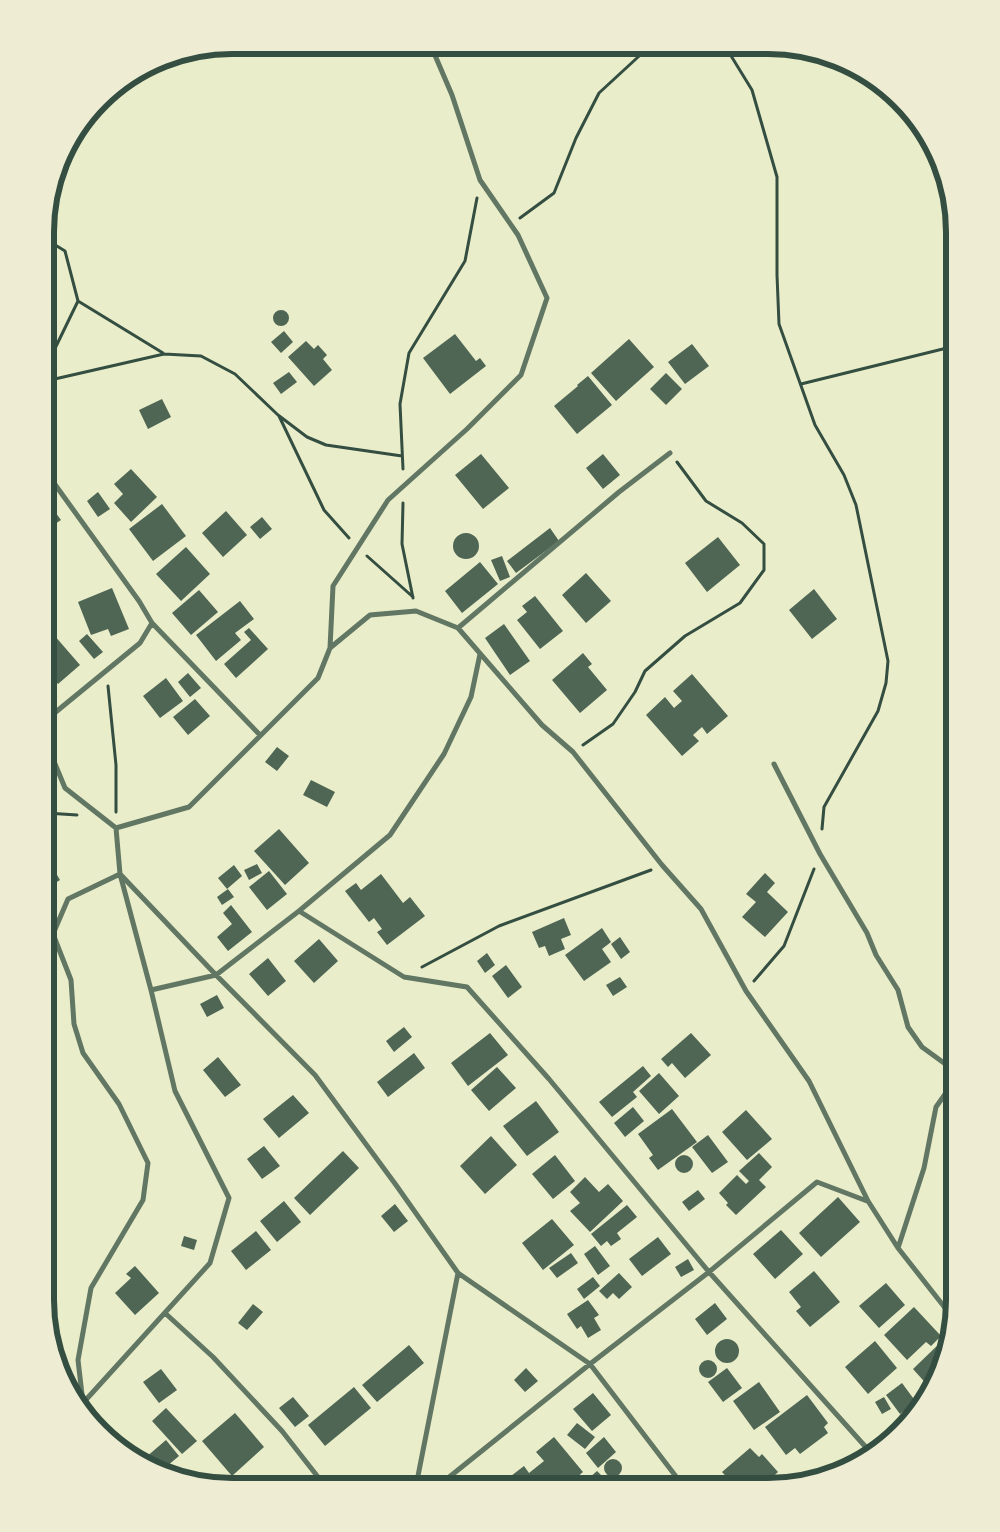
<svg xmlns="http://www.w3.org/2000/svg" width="1000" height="1532" viewBox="0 0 1000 1532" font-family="Inter,sans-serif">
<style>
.building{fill:#4f6655}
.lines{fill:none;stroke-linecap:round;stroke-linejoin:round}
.path{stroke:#344e41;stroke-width:3}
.minor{stroke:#617663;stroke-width:5}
.rim{fill:none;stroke:#344e41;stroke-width:6}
</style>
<rect width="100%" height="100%" fill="#e9edc9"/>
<path class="building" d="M46,277L53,286L46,290Z
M273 318a8 8 0 1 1 16 0a8 8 0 1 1-16 0Z
M284,331L293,342L281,353L271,342Z
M455,334L476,361L480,358L486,366L450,394L423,358Z
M629,339L654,367L616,401L591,373Z
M306,341L314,349L318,345L327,355L323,359L332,370L314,386L288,357Z
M692,344L709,366L685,384L668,362Z
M289,372L297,382L281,394L273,383Z
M666,373L682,389L666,405L650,389Z
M588,376L612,405L577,434L554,406L578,386L577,385Z
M162,399L171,417L148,429L139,410Z
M481,454L509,488L483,509L455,475Z
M603,454L620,475L603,489L586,468Z
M131,469L157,497L131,522L114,503L123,494L114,484Z
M98,492L110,509L98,517L87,501Z
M162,504L186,536L153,561L129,529Z
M53,509L61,520L49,528L46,524V514Z
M226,511L247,535L223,557L202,533Z
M262,517L272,529L260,539L250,527Z
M550,528L559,541L516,573L507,561Z
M453 546a13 13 0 1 1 26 0a13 13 0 1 1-26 0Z
M718,537L740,565L707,592L685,563Z
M186,547L210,574L181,601L156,574Z
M502,556L510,577L500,581L491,560Z
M480,562L498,584L462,613L445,591Z
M586,573L611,601L586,623L562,595Z
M46,586L56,597L46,605Z
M112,588L129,629L111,636L108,629L91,635L78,602Z
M814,589L837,619L812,639L789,610Z
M199,590L218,612L191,635L172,613Z
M535,596L563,631L540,649L517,620L527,612L522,606Z
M240,601L254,619L235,633L241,640L216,661L196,635Z
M504,624L530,661L510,675L485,638Z
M249,628L268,649L236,678L224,664L251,640L244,632Z
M87,634L103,652L94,659L79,641Z
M54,635L80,665L58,684L46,670V643Z
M583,653L592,664L588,667L607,690L580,713L552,680Z
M188,673L201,688L190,697L178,682Z
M46,674L55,685L46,694Z
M692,674L728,716L707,734L702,727L693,735L699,741L682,756L646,715L665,697L674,708L682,701L673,691Z
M166,678L183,701L160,718L143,696Z
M195,699L210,716L188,735L173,717Z
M277,747L289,756L277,771L265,762Z
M311,780L335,792L327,807L303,795Z
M279,829L309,863L285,885L254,851Z
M46,856L60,880L46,889Z
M257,864L262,873L249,880L244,870Z
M234,865L242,876L227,889L218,878Z
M269,871L287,894L267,910L249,887Z
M765,873L775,883L767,892L788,912L765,937L742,917L756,902L746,894Z
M381,874L403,903L410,897L425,916L387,945L377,932L382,929L374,918L369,922L345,891L356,883L361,890Z
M228,889L234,897L222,905L217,897Z
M231,905L252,932L228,951L217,937L232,924L223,913Z
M564,918L571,935L561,939L565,949L549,956L545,946L539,948L532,932Z
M602,928L611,942L602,949L611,962L584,981L565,955Z
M620,937L630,952L621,959L611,944Z
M319,939L338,961L314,983L294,961Z
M487,953L495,965L485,973L477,961Z
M268,958L286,981L268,996L249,974Z
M506,965L522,987L508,998L492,976Z
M620,977L627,987L613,996L606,985Z
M217,995L224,1008L207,1017L200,1004Z
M404,1027L412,1037L394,1052L386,1041Z
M490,1033L508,1055L468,1086L451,1063Z
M691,1033L711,1055L685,1078L672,1063L668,1067L661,1059Z
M414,1053L425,1068L388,1097L377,1082Z
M218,1057L241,1085L225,1097L203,1070Z
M643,1066L651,1076L633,1092L637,1097L612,1117L599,1102Z
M497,1067L516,1088L489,1111L471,1090Z
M659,1073L679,1096L659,1114L639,1091Z
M293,1095L309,1113L279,1138L263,1119Z
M536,1101L559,1132L527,1156L503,1126Z
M633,1107L644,1121L625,1137L614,1123Z
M672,1109L697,1142L658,1170L649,1158L653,1155L638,1134Z
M746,1110L772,1139L747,1160L722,1132Z
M708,1135L728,1162L712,1173L692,1147Z
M491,1136L517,1165L485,1194L460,1166Z
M264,1146L280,1166L262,1179L247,1159Z
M343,1151L359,1168L310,1215L294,1198Z
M759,1153L772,1167L759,1180L766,1187L736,1215L726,1205L728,1203L719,1193L737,1175L746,1184L749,1181L739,1171Z
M555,1155L575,1181L553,1199L532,1174Z
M675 1164a9 9 0 1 1 18 0a9 9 0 1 1-18 0Z
M585,1177L599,1192L608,1184L623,1201L590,1232L570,1211L580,1203L570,1192Z
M698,1190L705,1199L689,1211L682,1202Z
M838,1197L860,1222L821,1257L799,1233Z
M284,1201L301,1222L277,1242L260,1221Z
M955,1203V1226L943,1212Z
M395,1204L408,1221L394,1232L381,1216Z
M627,1205L637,1217L617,1233L621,1239L611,1246L607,1241L601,1246L591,1234Z
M552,1219L574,1245L543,1270L522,1243Z
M781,1230L803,1254L775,1279L753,1254Z
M256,1231L271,1250L246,1270L231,1251Z
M184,1236L197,1240L194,1250L181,1246Z
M658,1237L671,1254L642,1276L629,1259Z
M595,1246L610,1266L598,1275L584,1254Z
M571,1253L578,1263L557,1278L549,1268Z
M688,1259L694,1270L681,1277L675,1267Z
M135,1266L159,1293L135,1315L115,1293L131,1278L126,1274Z
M814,1271L840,1302L810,1327L796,1311L801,1307L789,1292Z
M619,1273L632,1287L619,1299L613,1293L607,1299L599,1291Z
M593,1277L600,1286L584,1299L577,1289Z
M886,1283L905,1305L879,1328L859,1306Z
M588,1300L599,1315L594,1318L601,1330L588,1338L581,1326L577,1329L567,1314Z
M715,1303L727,1319L707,1335L695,1319Z
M253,1304L263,1312L247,1330L238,1323Z
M914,1307L941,1336L931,1346L926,1342L907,1360L884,1335Z
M715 1351a12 12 0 1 1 24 0a12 12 0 1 1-24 0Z
M875,1341L897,1368L868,1394L845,1367Z
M941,1342L946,1347L941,1371L928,1393L926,1391L930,1388L913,1369Z
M409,1345L424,1363L377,1402L362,1385Z
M699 1369a9 9 0 1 1 18 0a9 9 0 1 1-18 0Z
M526,1368L538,1381L525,1392L514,1380Z
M727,1368L742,1388L723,1402L708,1382Z
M161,1369L177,1390L159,1403L143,1382Z
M759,1382L780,1412L754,1430L733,1401Z
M902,1383L916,1402L900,1414L886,1395Z
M354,1387L371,1408L325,1446L308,1425Z
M593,1393L611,1415L592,1431L573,1409Z
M807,1395L828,1423L824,1427L828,1433L800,1454L795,1448L786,1455L765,1427Z
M293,1397L309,1416L295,1427L279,1408Z
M884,1397L891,1409L882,1414L875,1402Z
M166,1408L197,1441L182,1454L152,1421Z
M235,1413L264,1447L232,1476L202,1441Z
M577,1423L595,1437L585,1449L567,1435Z
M554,1437L583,1472L576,1478L580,1483L576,1486H513L507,1479L524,1466L529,1473L544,1461L536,1452Z
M604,1437L616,1452L598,1468L586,1453Z
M166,1440L179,1456L160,1472L155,1469L145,1458Z
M750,1448L759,1457L762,1454L778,1472L762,1487H742L736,1479L732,1483L722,1472Z
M604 1468a9 9 0 1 1 18 0a9 9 0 1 1-18 0Z
M597,1471L605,1479L596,1486L589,1478Z"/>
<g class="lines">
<path class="path" d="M725,46L752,90L777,177V275L779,324L815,425L844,475L856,505L888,661L886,683L878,711L824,807L822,829
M520,218L554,193L576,138L599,93L650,46
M78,301L163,353
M46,367L78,301L65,251L47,240
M46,381L164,354L201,356L235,374L278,415L307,437L326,445L402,456
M801,384L955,346
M279,416L324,510L349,538
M403,469L400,404L409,353L465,261L477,198
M403,503L402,544L413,598
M367,556L413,597
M108,686L116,765V812
M583,745L613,724L635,692L645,671L685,636L740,603L764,570V544L742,523L706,501L677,462
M46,813L77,815
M422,967L499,926L651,870
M754,981L784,946L814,869"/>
<path class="minor" d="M152,623L260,735
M458,628L619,492L670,453
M330,648L370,615L416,611L458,628L542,725L573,752L662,865L701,909L746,991L809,1081L868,1201L898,1248L953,1318
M46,720L140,643L152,623L139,601L46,472
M46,742L65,788L116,828L120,874L151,990L175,1091L229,1198L210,1263L83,1403L81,1409
M774,764L820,854L867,933L876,955L898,990L908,1027L922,1047L955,1071
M116,828L189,807L318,678L330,648L333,586L388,500L467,429L521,375L547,298L518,235L480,180L452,95L431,46
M299,911L404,977L467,987L549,1079L709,1272L872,1454
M151,990L216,975L299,911L390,835L444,754L471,697L480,654
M898,1248L924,1168L936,1107L955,1080
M165,1313L213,1357L282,1431L325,1486
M83,1403L78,1360L91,1288L143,1200L148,1163L119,1104L83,1053L74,1024L71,980L53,934L68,899L120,874L216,975L315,1075L396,1185L458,1273L590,1364L684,1487
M416,1486L458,1273
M438,1486L590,1364L709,1272L817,1182L867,1201"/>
</g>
<path d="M0 0H1000V1532H0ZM232 54H768A178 178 0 0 1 946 232V1300A178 178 0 0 1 768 1478H232A178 178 0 0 1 54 1300V232A178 178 0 0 1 232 54Z" fill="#eeecd3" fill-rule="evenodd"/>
<path class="rim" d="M232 54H768A178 178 0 0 1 946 232V1300A178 178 0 0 1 768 1478H232A178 178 0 0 1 54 1300V232A178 178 0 0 1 232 54Z"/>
</svg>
